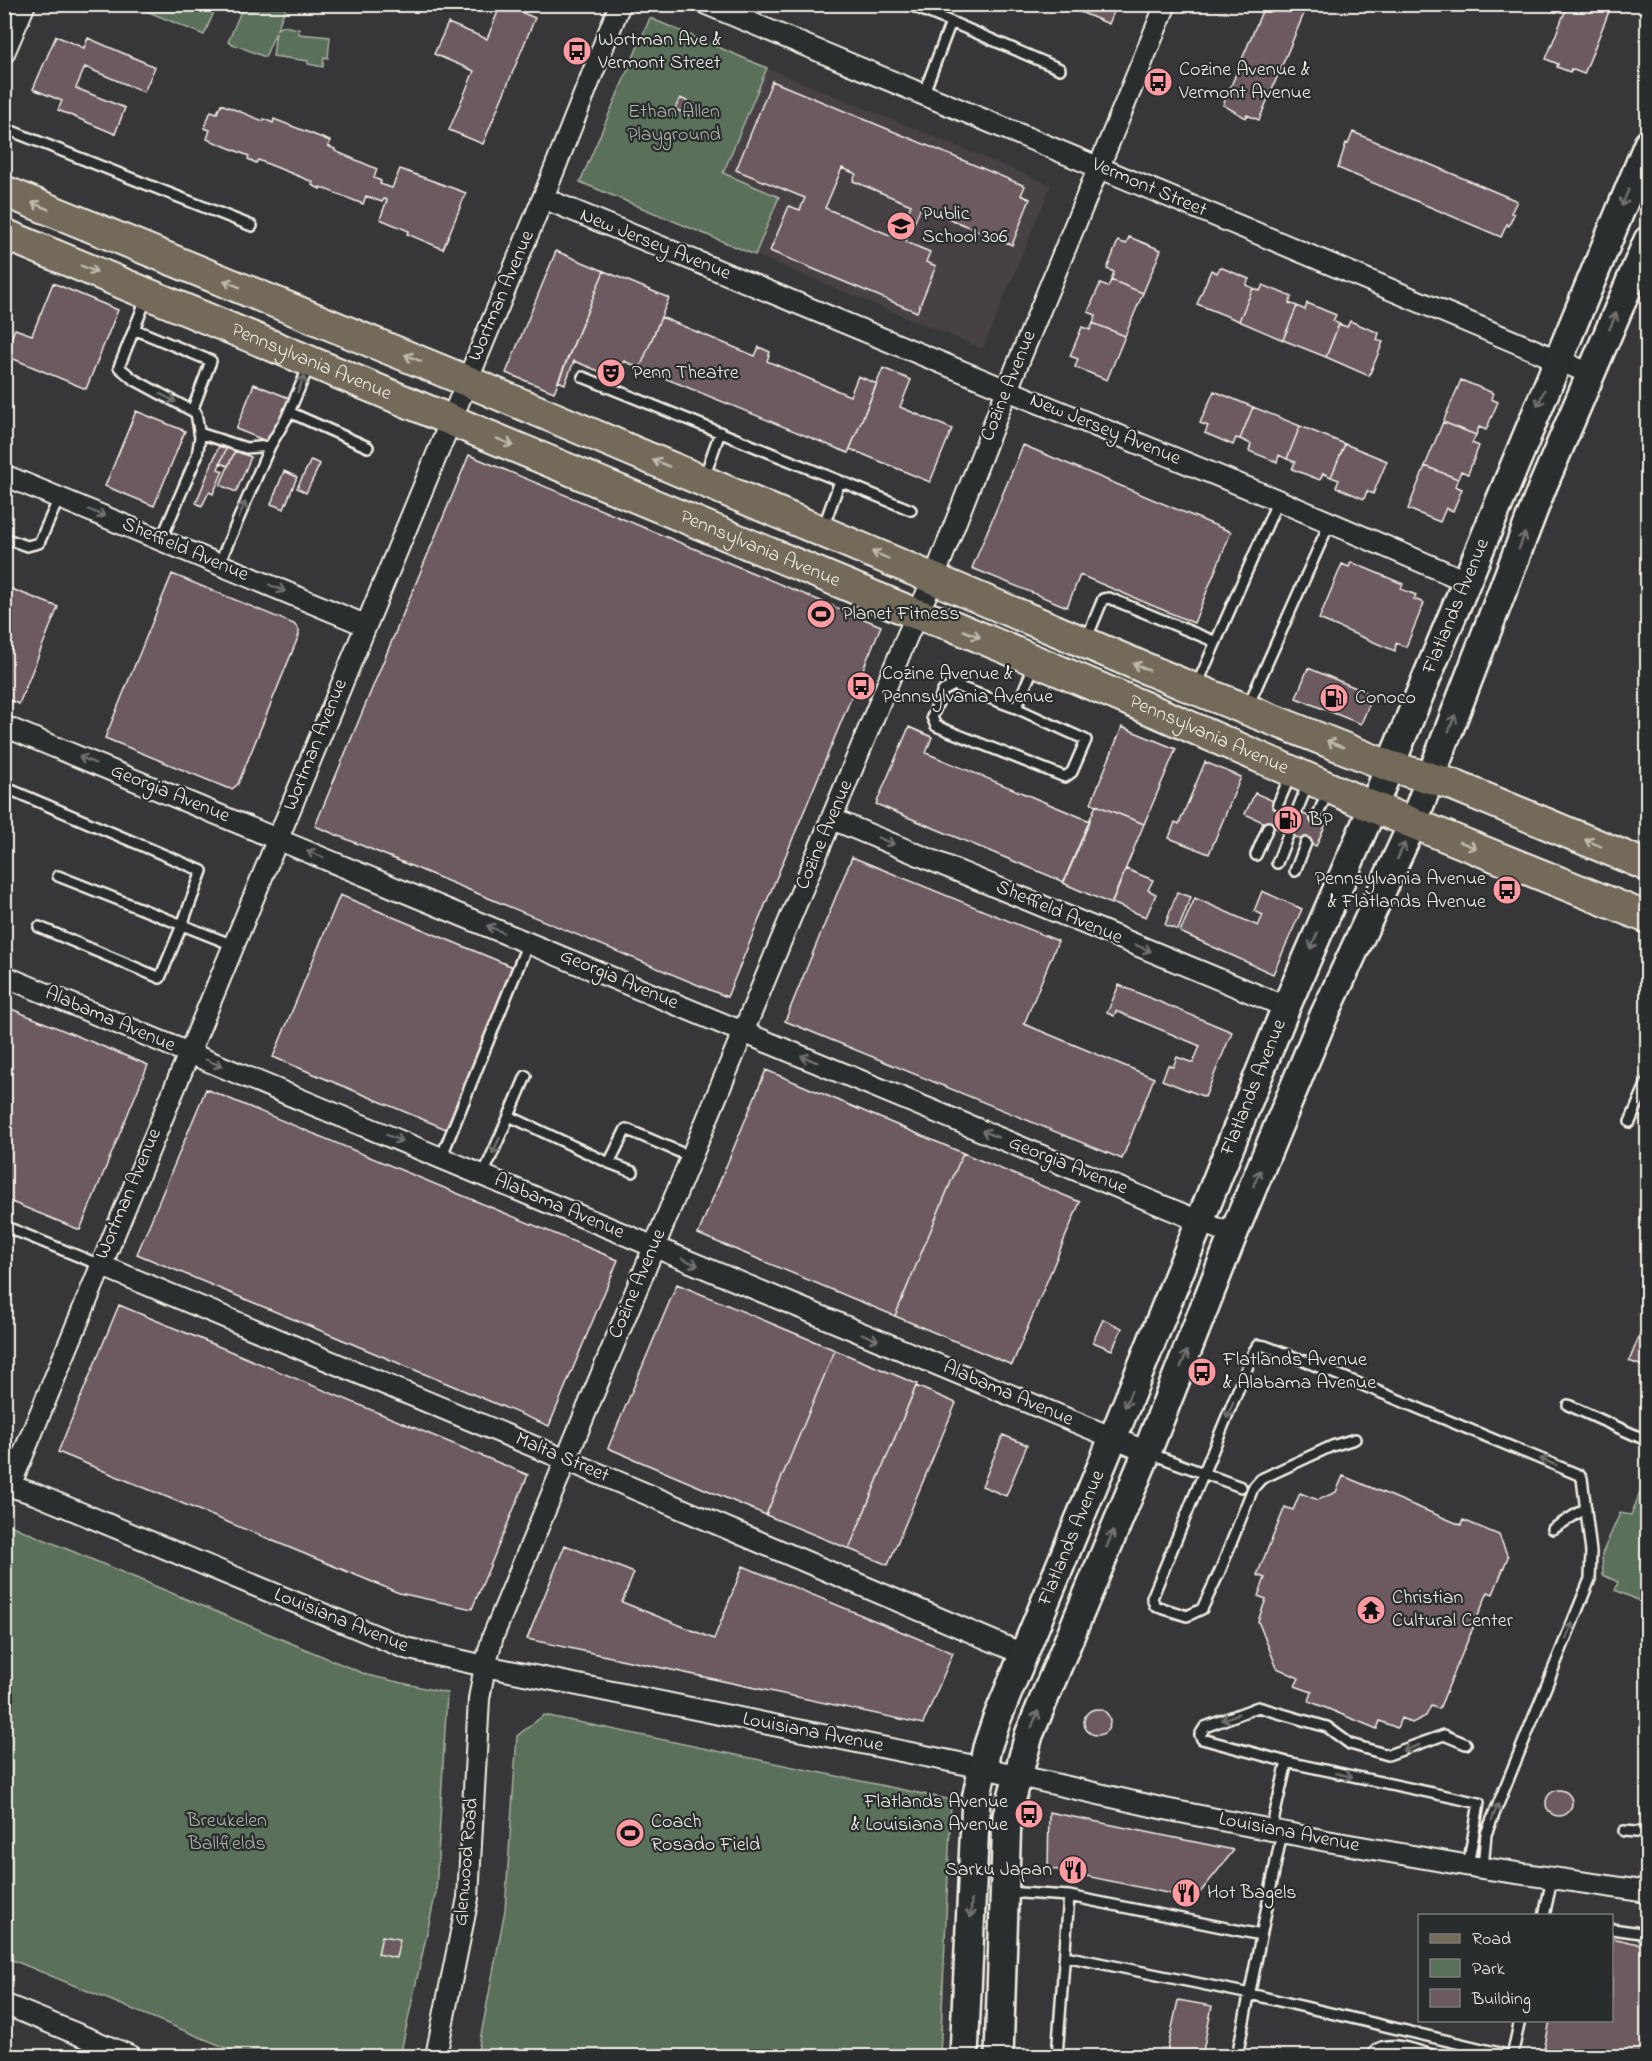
<svg xmlns="http://www.w3.org/2000/svg" width="1652" height="2061" viewBox="0 0 1652 2061" font-family="'Indie Flower',sans-serif">
<style>
.built{fill:#474144}
.green{fill:#5a6f5a;stroke:#a7b0a1;stroke-width:1.5}
.building{fill:#6c5a61;stroke:#f4f1e8;stroke-width:1.5;fill-rule:evenodd}
.lines{fill:none;stroke-linecap:round;stroke-linejoin:round}
.service-casing{stroke:#f4f1e8;stroke-width:14}
.minor-casing{stroke:#f4f1e8;stroke-width:24}
.secondary-casing{stroke:#f4f1e8;stroke-width:32}
.primary-casing{stroke:#f4f1e8;stroke-width:34}
.service{stroke:#2a2d2e;stroke-width:9}
.minor{stroke:#2a2d2e;stroke-width:20}
.secondary{stroke:#2a2d2e;stroke-width:27}
.primary{stroke:#736b5a;stroke-width:30}
.oneway{stroke:#71726f}
.oneway2{stroke:#c0bbaf}
.labels{text-anchor:middle;dominant-baseline:central;stroke-width:4.5;stroke-linejoin:round;paint-order:stroke}
.poi-label{font-size:20px;fill:#f4f1e8;stroke:#2a2d2e;text-anchor:start}
.park-label{font-size:20px;fill:#afb6a8;stroke:#2a2d2e}
.street-label{font-size:20px;fill:#f4f1e8;stroke:#2a2d2e}
</style>
<rect width="100%" height="100%" fill="#373638"/>
<filter id="ink" filterUnits="userSpaceOnUse"><feTurbulence type="fractalNoise" baseFrequency=".0167" numOctaves="2"/><feDisplacementMap in="SourceGraphic" scale="12" xChannelSelector="R" yChannelSelector="G"/><feConvolveMatrix kernelMatrix="1 2 1 2 8 2 1 2 1" color-interpolation-filters="sRGB"/></filter>
<g filter="url(#ink)">
<path class="built" d="M767,68L1051,185L983,349L755,255L779,197L723,173Z"/>
<path class="green" d="M138,4H217V5L204,35L137,7Z
M244,4L287,5L277,29L283,26L299,29V34L330,37L328,58L324,57L323,67L308,64V61L273,56L276,32L265,57L228,42Z
M650,18L767,68L723,173L779,197L755,255L580,182Z
M1647,1476V1584L1640,1601L1615,1590L1618,1582L1603,1575L1602,1554L1620,1513L1631,1515Z
M5,1523L367,1675L447,1693L436,1892L400,2056H246L5,1957Z
M544,1715L947,1799L951,1803L940,2056H477L505,1910L517,1736Z"/>
<path class="building" d="M501,4L535,18L483,144L449,130L474,71L434,54L448,23L487,39Z
M1061,4H1117L1109,24Z
M1265,4H1308L1259,120L1247,115L1246,118L1223,105Z
M1568,4H1612L1584,74L1571,69L1570,72L1557,67L1558,64L1546,59Z
M56,36L84,48L88,38L155,67L144,92L85,67L76,88L125,108L115,134L58,110L62,101L33,89Z
M772,81L1025,186L1021,195L1030,199L1012,245L921,207L906,242L930,252L926,262L936,266L917,312L770,251L789,206L800,210L805,198L736,170ZM842,168L856,174L853,181L911,205L897,238L825,208Z
M680,98L700,107L695,118L675,109Z
M221,104L263,121L264,119L273,123L274,119L330,141L328,146L335,149V151L377,169L374,178L381,181L380,184L392,188L400,169L466,193L443,249L407,234L409,231L380,219L387,200L384,199L382,202L366,196L363,204L320,187V189L312,185L313,182L258,160L256,163L248,159L249,156L207,139L210,130L204,128L211,111L217,113Z
M1353,132L1517,201L1511,213L1514,214L1509,226L1507,224L1501,237L1338,168L1346,143L1348,144Z
M1129,237L1161,250L1143,293L1111,280L1114,272L1107,269L1118,241L1126,244Z
M556,251L604,271L554,392L506,373Z
M1220,267L1249,279L1246,285L1253,288L1239,321L1197,304L1211,270L1217,273Z
M604,271L669,298L640,368L624,361L616,378L574,361L565,384L558,381Z
M1111,280L1143,293L1125,336L1093,323L1096,315L1088,312L1100,284L1108,287Z
M53,283L118,310L86,389L4,355L15,329L32,335Z
M1263,285L1292,297L1289,303L1297,306L1283,340L1239,321L1253,288L1260,291Z
M1307,303L1336,315L1333,321L1339,324L1326,357L1283,340L1297,306L1305,310Z
M661,317L755,356L759,347L770,352L767,361L850,396L858,376L877,384L848,453L640,368Z
M1350,321L1379,333L1377,340L1383,342L1369,376L1326,357L1339,324L1347,327Z
M1093,323L1125,336L1107,380L1075,367L1078,359L1070,356L1082,327L1090,330Z
M883,368L911,380L900,407L952,429L930,482L850,449Z
M1461,380L1493,393L1491,399L1498,402L1486,430L1479,427L1476,435L1443,422Z
M254,384L289,398L271,443L236,429Z
M1214,391L1253,407L1240,439L1236,438L1233,445L1205,433L1208,426L1200,423Z
M1253,407L1300,426L1287,459L1279,455L1277,462L1249,451L1251,444L1240,439Z
M136,411L185,431L154,506L105,486Z
M1443,422L1476,435L1472,443L1479,446L1468,474L1461,471L1458,479L1425,466Z
M1300,426L1345,444L1331,477L1323,473L1320,480L1292,469L1295,462L1287,459Z
M1345,444L1387,461L1373,494L1367,491L1364,499L1336,487L1339,480L1331,477Z
M1023,445L1231,532L1194,623L1080,575L1067,607L972,568Z
M219,446L226,449L218,469L223,471L213,494L209,492L202,506L196,503Z
M227,447L235,451L228,466L220,463Z
M235,451L251,457L236,492L220,485Z
M469,455L881,626L727,997L315,826Z
M311,460L320,464L306,493L297,488Z
M1425,466L1458,479L1455,486L1462,489L1453,511L1446,508L1440,522L1408,509Z
M284,471L297,477L284,509L271,504Z
M1351,562L1403,584L1401,589L1416,595L1414,599L1424,603L1406,647L1396,643L1395,651L1319,619L1342,564L1349,567Z
M172,574L294,624L299,630V635L238,784L232,789L227,788L105,738Z
M4,586L58,607L19,704L4,698Z
M1308,668L1373,695L1361,724L1296,698Z
M909,727L932,737L926,753L1090,821L1064,882L876,804Z
M1122,727L1176,749L1144,824L1091,803Z
M1205,762L1241,777L1209,854L1169,838L1175,822L1179,824Z
M1255,793L1326,824L1316,846L1245,814Z
M1096,805L1144,824L1111,904L1063,883Z
M852,857L1058,941L1024,1024L1154,1078L1122,1159L785,1021Z
M1126,869L1153,880L1148,890L1156,894L1146,917L1112,903Z
M1262,891L1302,909L1273,974L1180,932L1195,898L1258,926L1263,915L1254,911Z
M1177,892L1191,897L1178,930L1165,925Z
M340,895L513,967L446,1129L273,1057Z
M1119,985L1232,1032L1205,1097L1162,1080L1168,1065L1173,1067L1177,1057L1193,1063L1200,1046L1116,1011L1114,1016L1107,1013Z
M4,1006L148,1065L80,1230L4,1199Z
M766,1070L963,1153L895,1316L698,1234Z
M206,1089L618,1260L549,1426L137,1254Z
M963,1153L1080,1202L1012,1365L895,1316Z
M677,1284L835,1350L766,1515L608,1448Z
M119,1305L528,1475L472,1609L399,1593L58,1452Z
M1648,1315V1368L1629,1361Z
M1103,1319L1122,1328L1112,1350L1093,1342Z
M835,1350L917,1384L849,1549L766,1515Z
M916,1386L956,1403L888,1565L849,1549Z
M1003,1435L1027,1445L1006,1496L982,1486Z
M1343,1476L1461,1525L1463,1520L1499,1535L1508,1557L1493,1594L1488,1592L1439,1709L1431,1706L1426,1716L1412,1723L1401,1718L1397,1728L1380,1721L1377,1729L1309,1701L1312,1692L1295,1686L1299,1678L1277,1668L1258,1621L1266,1599L1258,1596L1265,1578L1257,1575L1285,1507L1293,1510L1300,1493L1318,1500L1336,1492Z
M565,1545L634,1573L622,1602L714,1639L743,1566L953,1653L923,1724L527,1639Z
M1084 1722a13 13 0 1 1 26 0a13 13 0 1 1-26 0Z
M1546 1803a13 13 0 1 1 26 0a13 13 0 1 1-26 0Z
M1049,1812L1234,1850L1195,1899L1048,1868Z
M382,1936L400,1939L396,1958L378,1954Z
M1612,1938L1648,1946V2056H1543L1550,2020H1612Z
M1178,2000L1212,2006L1202,2056H1166Z"/>
<g class="lines">
<g class="service-casing">
<path id="service" d="M908,4L951,22
M923,95L951,22L1060,69
M4,128L252,226
M147,297L119,367L133,379L196,413L200,437L197,456L161,540
M134,329L211,361L192,411
M583,377L840,481
M289,412L368,447
M199,433L246,448L270,446L286,419L309,366
M704,478L720,432
M823,528L840,481L911,510
M4,538L27,546L39,543L59,498
M219,564L270,446
M1086,640L1103,599L1109,598L1216,642
M954,685L1016,708L1086,740L1072,772L1065,777L936,726L932,717L943,691Z
M1197,685L1278,500
M1248,706L1330,522
M1016,708L1034,666
M4,787L202,871L182,925L160,978L39,927
M1278,804L1290,776
M1297,811L1308,783
M1316,819L1328,791
M1256,855L1268,827
M1277,863L1288,835
M1295,871L1306,843
M58,876L233,945
M526,1076L509,1116L609,1163L626,1129L691,1157
M1630,1122L1648,1080
M441,1158L528,943
M609,1163L633,1172
M483,1175L509,1116
M4,1226L100,1265
M1568,1405L1648,1441
M1355,1439L1332,1446L1261,1479L1253,1488L1220,1571L1202,1609L1187,1616L1155,1606L1152,1598L1254,1351L1258,1345L1265,1346L1307,1362L1579,1475L1582,1478L1591,1552L1590,1579L1486,1834L1483,1868
M1149,1453L1241,1487
M1553,1529L1586,1508
M1287,1762L1479,1803L1468,1866
M1271,1830L1287,1762L1202,1739L1200,1735L1205,1727L1258,1707L1327,1727L1350,1744L1388,1755L1444,1735L1466,1744
M1624,1831L1648,1833
M1006,1892L1069,1896
M1544,1916L1552,1879
M1612,1929L1648,1934
M1065,1956L1250,1994L1512,2056L1520,2020
M1057,2056L1069,1896L1261,1935
M1237,2056L1282,1832
M1372,2056C1382,2035 1419,2052 1435,2056"/>
</g>
<g class="minor-casing">
<path id="minor" d="M706,4L1266,237L1591,374
M4,53L25,4
M543,198L1007,390L1275,499L1466,581
M4,475L365,625
M4,726L1233,1235
M832,819L1286,1007
M4,976L1147,1452
M100,1265L590,1470L1023,1654
M4,1484L35,1494L405,1648L485,1666L984,1768L1165,1809L1327,1841L1476,1867L1648,1892
M10,1486L543,198L620,4
M4,2004L131,2056
M436,2056L468,1898L479,1699L485,1666L493,1636L908,634L934,578L1007,390L1166,4"/>
</g>
<g class="secondary-casing">
<g id="secondary">
<path id="s1" d="M964,2056L976,1799L987,1748L996,1721L1113,1438L1286,1007L1373,807L1648,144"/>
<path d="M999,2056L1007,1816L1029,1735L1147,1452L1233,1235L1323,1018L1413,823L1542,488L1648,240"/>
</g>
</g>
<g class="primary-casing">
<g id="primary">
<path d="M4,191L467,381L1180,683L1389,766L1451,784L1648,866"/>
<path id="s2" d="M4,234L916,614L951,625L1168,717L1373,807L1648,918"/>
</g>
</g>
<use href="#service" class="service"/>
<use href="#minor" class="minor"/>
<use href="#secondary" class="secondary"/>
<use href="#primary" class="primary"/>
</g>
<defs><path id="oneway-shaft" d="M-6 0H5M1.5-3L5.5 0L1.5 3" fill="none" stroke-width="1.6" stroke-linecap="round" stroke-linejoin="round" transform="scale(1.5)"/></defs>
<g class="oneway">
<use href="#oneway-shaft" transform="translate(1625 198) rotate(113)"/>
<use href="#oneway-shaft" transform="translate(1613 321) rotate(-67)"/>
<use href="#oneway-shaft" transform="translate(301 384) rotate(-67)"/>
<use href="#oneway-shaft" transform="translate(168 398) rotate(28)"/>
<use href="#oneway-shaft" transform="translate(1541 398) rotate(112)"/>
<use href="#oneway-shaft" transform="translate(242 510) rotate(-67)"/>
<use href="#oneway-shaft" transform="translate(97 513) rotate(23)"/>
<use href="#oneway-shaft" transform="translate(1522 541) rotate(-69)"/>
<use href="#oneway-shaft" transform="translate(277 588) rotate(23)"/>
<use href="#oneway-shaft" transform="translate(1452 723) rotate(-69)"/>
<use href="#oneway-shaft" transform="translate(87 760) rotate(-158)"/>
<use href="#oneway-shaft" transform="translate(886 841) rotate(23)"/>
<use href="#oneway-shaft" transform="translate(1401 851) rotate(-65)"/>
<use href="#oneway-shaft" transform="translate(315 854) rotate(-158)"/>
<use href="#oneway-shaft" transform="translate(495 929) rotate(-157)"/>
<use href="#oneway-shaft" transform="translate(1314 941) rotate(113)"/>
<use href="#oneway-shaft" transform="translate(1143 948) rotate(23)"/>
<use href="#oneway-shaft" transform="translate(809 1059) rotate(-158)"/>
<use href="#oneway-shaft" transform="translate(214 1063) rotate(23)"/>
<use href="#oneway-shaft" transform="translate(990 1134) rotate(-158)"/>
<use href="#oneway-shaft" transform="translate(394 1138) rotate(23)"/>
<use href="#oneway-shaft" transform="translate(496 1146) rotate(114)"/>
<use href="#oneway-shaft" transform="translate(1257 1178) rotate(-67)"/>
<use href="#oneway-shaft" transform="translate(690 1262) rotate(23)"/>
<use href="#oneway-shaft" transform="translate(870 1337) rotate(23)"/>
<use href="#oneway-shaft" transform="translate(1184 1359) rotate(-68)"/>
<use href="#oneway-shaft" transform="translate(1128 1399) rotate(112)"/>
<use href="#oneway-shaft" transform="translate(1230 1410) rotate(112)"/>
<use href="#oneway-shaft" transform="translate(1548 1462) rotate(-158)"/>
<use href="#oneway-shaft" transform="translate(1110 1539) rotate(-67)"/>
<use href="#oneway-shaft" transform="translate(1569 1631) rotate(-68)"/>
<use href="#oneway-shaft" transform="translate(1230 1717) rotate(158)"/>
<use href="#oneway-shaft" transform="translate(1035 1719) rotate(-68)"/>
<use href="#oneway-shaft" transform="translate(1411 1748) rotate(159)"/>
<use href="#oneway-shaft" transform="translate(1344 1775) rotate(12)"/>
<use href="#oneway-shaft" transform="translate(1495 1812) rotate(-68)"/>
<use href="#oneway-shaft" transform="translate(971 1909) rotate(93)"/>
</g>
<g class="oneway2">
<use href="#oneway-shaft" transform="translate(40 206) rotate(-158)"/>
<use href="#oneway-shaft" transform="translate(89 269) rotate(23)"/>
<use href="#oneway-shaft" transform="translate(232 284) rotate(-158)"/>
<use href="#oneway-shaft" transform="translate(413 358) rotate(-158)"/>
<use href="#oneway-shaft" transform="translate(505 442) rotate(23)"/>
<use href="#oneway-shaft" transform="translate(661 463) rotate(-157)"/>
<use href="#oneway-shaft" transform="translate(880 555) rotate(-157)"/>
<use href="#oneway-shaft" transform="translate(972 634) rotate(23)"/>
<use href="#oneway-shaft" transform="translate(1141 667) rotate(-157)"/>
<use href="#oneway-shaft" transform="translate(1335 744) rotate(-158)"/>
<use href="#oneway-shaft" transform="translate(1593 843) rotate(-157)"/>
<use href="#oneway-shaft" transform="translate(1468 845) rotate(22)"/>
</g>
</g>
<defs>
<g id="bus-disc" transform="scale(1.5)"><circle r="9.5" fill="#ff9aa2" stroke="#2a2d2e"/><path d="M-5-6H5V4H4V6H2V4H-2V6H-4V4H-5ZM-3.5-4V0h7V-4ZM-3.5 1.2v1.5H-2V1.2ZM2 1.2v1.5H3.5V1.2Z" fill="#111"/></g>
<g id="school-disc" transform="scale(1.5)"><circle r="9.5" fill="#ff9aa2" stroke="#2a2d2e"/><path d="M0-5L7-2L0 1L-7-2ZM-4 1L0 2.5L4 1V4Q0 6-4 4Z" fill="#111"/></g>
<g id="theatre-disc" transform="scale(1.5)"><circle r="9.5" fill="#ff9aa2" stroke="#2a2d2e"/><path d="M-5-5.5Q0-4 5-5.5V0Q5 5 0 6Q-5 5-5 0ZM-3.3-2.5H-1v1.5H-3.3ZM1-2.5H3.3v1.5H1ZM-2.8 1Q0 5.5 2.8 1Z" fill="#111"/></g>
<g id="stadium-disc" transform="scale(1.5)"><circle r="9.5" fill="#ff9aa2" stroke="#2a2d2e"/><path d="M0-5a6.5 5 0 1 0 0 10a6.5 5 0 1 0 0-10ZM-3.5-1.8h7v3.6h-7Z" fill="#111"/></g>
<g id="fuel-disc" transform="scale(1.5)"><circle r="9.5" fill="#ff9aa2" stroke="#2a2d2e"/><path d="M-5.5-6h7V0h2V4h1.3V-2.5L3-4.5l.8-.8L6-3V5H2.5V1h-1V6h-7ZM-4.2-4.7v3.2H.2V-4.7Z" fill="#111"/></g>
<g id="temple-disc" transform="scale(1.5)"><circle r="9.5" fill="#ff9aa2" stroke="#2a2d2e"/><path d="M0-6L5-2H3V0L6.5 2.5H4V6H1.5V3h-3V6H-4V2.5H-6.5L-3 0V-2H-5Z" fill="#111"/></g>
<g id="restaurant-disc" transform="scale(1.5)"><circle r="9.5" fill="#ff9aa2" stroke="#2a2d2e"/><path d="M-5-6h1v4h1v-4h1v4h1v-4h1v5L-1.5 .5V6h-2V.5L-5-1ZM5-6V6H3V1.5H1.5Q1.5-4 5-6Z" fill="#111"/></g>
</defs>
<g fill-rule="evenodd">
<use href="#bus-disc" x="577" y="51"/>
<use href="#bus-disc" x="1158" y="82"/>
<use href="#school-disc" x="901" y="226"/>
<use href="#theatre-disc" x="611" y="373"/>
<use href="#stadium-disc" x="821" y="614"/>
<use href="#bus-disc" x="861" y="686"/>
<use href="#fuel-disc" x="1334" y="698"/>
<use href="#fuel-disc" x="1288" y="820"/>
<use href="#bus-disc" x="1507" y="890"/>
<use href="#bus-disc" x="1202" y="1372"/>
<use href="#temple-disc" x="1371" y="1610"/>
<use href="#bus-disc" x="1029" y="1814"/>
<use href="#stadium-disc" x="630" y="1833"/>
<use href="#restaurant-disc" x="1073" y="1870"/>
<use href="#restaurant-disc" x="1186" y="1893"/>
</g>
<g class="labels">
<g class="poi-label">
<text x="598" y="40">Wortman Ave &amp;<tspan x="598" dy="23">Vermont Street</tspan></text>
<text x="1179" y="70">Cozine Avenue &amp;<tspan x="1179" dy="23">Vermont Avenue</tspan></text>
<text x="922" y="214">Public<tspan x="922" dy="23">School 306</tspan></text>
<text x="632" y="373">Penn Theatre</text>
<text x="842" y="614">Planet Fitness</text>
<text x="882" y="674">Cozine Avenue &amp;<tspan x="882" dy="23">Pennsylvania Avenue</tspan></text>
<text x="1355" y="698">Conoco</text>
<text x="1309" y="820">BP</text>
<text x="1486" y="879" text-anchor="end">Pennsylvania Avenue<tspan x="1486" dy="23">&amp; Flatlands Avenue</tspan></text>
<text x="1223" y="1360">Flatlands Avenue<tspan x="1223" dy="23">&amp; Alabama Avenue</tspan></text>
<text x="1392" y="1598">Christian<tspan x="1392" dy="23">Cultural Center</tspan></text>
<text x="1008" y="1802" text-anchor="end">Flatlands Avenue<tspan x="1008" dy="23">&amp; Louisiana Avenue</tspan></text>
<text x="651" y="1822">Coach<tspan x="651" dy="23">Rosado Field</tspan></text>
<text x="1052" y="1870" text-anchor="end">Sarku Japan</text>
<text x="1207" y="1893">Hot Bagels</text>
</g>
<g class="park-label">
<text x="674" y="112">Ethan Allen<tspan x="674" dy="23">Playground</tspan></text>
<text x="227" y="1821">Breukelen<tspan x="227" dy="23">Ballfields</tspan></text>
</g>
<g class="street-label">
<text transform="translate(1149 188) rotate(23)">Vermont Street</text>
<text transform="translate(655 245) rotate(22)">New Jersey Avenue</text>
<text transform="translate(502 296) rotate(-67)">Wortman Avenue</text>
<text stroke="none"><textPath href="#s2" startOffset="333">Pennsylvania Avenue</textPath></text>
<text transform="translate(1009 386) rotate(-68)">Cozine Avenue</text>
<text transform="translate(1105 430) rotate(22)">New Jersey Avenue</text>
<text stroke="none"><textPath href="#s2" startOffset="819">Pennsylvania Avenue</textPath></text>
<text transform="translate(185 550) rotate(23)">Sheffield Avenue</text>
<text stroke="none"><textPath href="#s1" startOffset="1544">Flatlands Avenue</textPath></text>
<text stroke="none"><textPath href="#s2" startOffset="1305">Pennsylvania Avenue</textPath></text>
<text transform="translate(316 745) rotate(-68)">Wortman Avenue</text>
<text transform="translate(170 794) rotate(22)">Georgia Avenue</text>
<text transform="translate(825 835) rotate(-67)">Cozine Avenue</text>
<text transform="translate(1059 913) rotate(23)">Sheffield Avenue</text>
<text transform="translate(619 980) rotate(23)">Georgia Avenue</text>
<text transform="translate(110 1020) rotate(23)">Alabama Avenue</text>
<text stroke="none"><textPath href="#s1" startOffset="1022">Flatlands Avenue</textPath></text>
<text transform="translate(1068 1166) rotate(22)">Georgia Avenue</text>
<text transform="translate(129 1194) rotate(-67)">Wortman Avenue</text>
<text transform="translate(559 1207) rotate(23)">Alabama Avenue</text>
<text transform="translate(638 1284) rotate(-67)">Cozine Avenue</text>
<text transform="translate(1008 1394) rotate(23)">Alabama Avenue</text>
<text transform="translate(562 1458) rotate(23)">Malta Street</text>
<text stroke="none"><textPath href="#s1" startOffset="536">Flatlands Avenue</textPath></text>
<text transform="translate(341 1621) rotate(22)">Louisiana Avenue</text>
<text transform="translate(813 1733) rotate(11)">Louisiana Avenue</text>
<text transform="translate(1289 1833) rotate(11)">Louisiana Avenue</text>
<text transform="translate(467 1862) rotate(-85)">Glenwood Road</text>
</g>
</g>
<rect width="1652" height="2061" fill="none" stroke="#2a2d2e" stroke-width="24"/>
<rect x="12" y="12" width="1628" height="2037" fill="none" stroke="#f4f1e8" stroke-width="2" filter="url(#ink)"/>
<rect x="1418" y="1914" width="195" height="108" fill="#2a2d2e" stroke="#7b7b78" stroke-width="1.5"/>
<rect x="1430" y="1934" width="30" height="9" fill="#736b5a" stroke="#7b7b78" stroke-width="1.5"/>
<text x="1472" y="1944" font-size="18" fill="#f4f1e8">Road</text>
<rect x="1430" y="1959" width="30" height="18" fill="#5a6f5a" stroke="#7b7b78" stroke-width="1.5"/>
<text x="1472" y="1974" font-size="18" fill="#f4f1e8">Park</text>
<rect x="1430" y="1989" width="30" height="18" fill="#6c5a61" stroke="#7b7b78" stroke-width="1.5"/>
<text x="1472" y="2004" font-size="18" fill="#f4f1e8">Building</text>
</svg>
